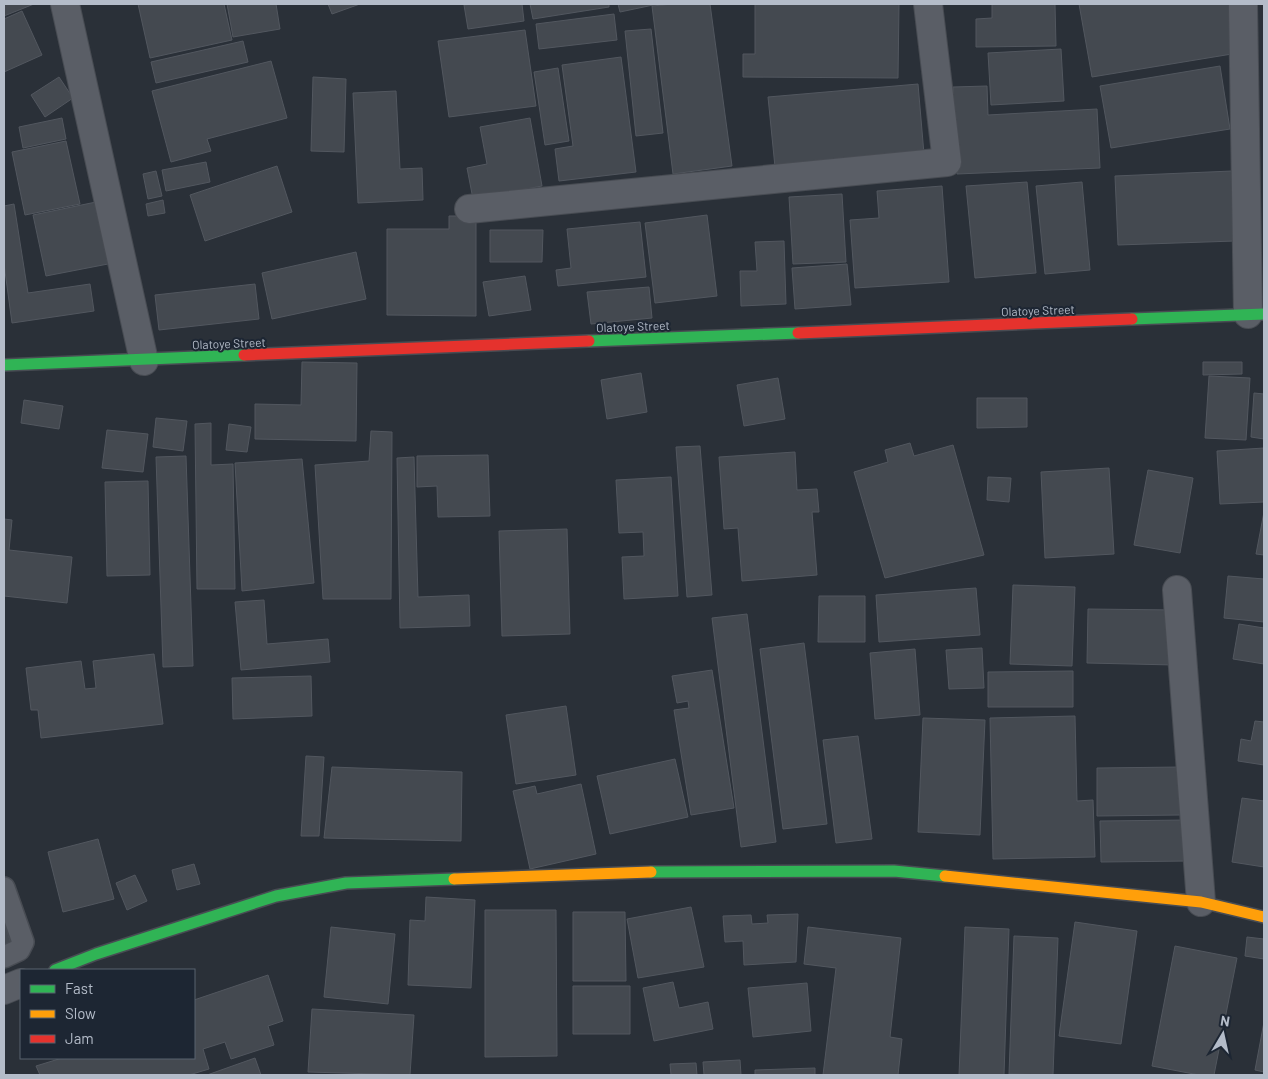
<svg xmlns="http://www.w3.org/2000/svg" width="1268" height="1079" viewBox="0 0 1268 1079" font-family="Barlow,sans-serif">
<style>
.building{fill:#444950;stroke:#52575f}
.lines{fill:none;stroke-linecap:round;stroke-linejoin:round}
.lane-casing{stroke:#484c53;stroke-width:24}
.street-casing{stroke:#484c53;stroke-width:30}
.fast-casing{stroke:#484c53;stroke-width:14}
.slow-casing{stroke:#484c53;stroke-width:14}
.jam-casing{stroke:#484c53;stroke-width:14}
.lane{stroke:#5a5e66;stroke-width:21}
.street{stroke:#5a5e66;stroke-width:28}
.fast{stroke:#30b455;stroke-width:11}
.slow{stroke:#ff9f0a;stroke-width:11}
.jam{stroke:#e5322d;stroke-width:11}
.labels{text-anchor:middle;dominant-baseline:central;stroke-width:4;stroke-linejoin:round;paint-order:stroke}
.street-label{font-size:12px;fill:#b4bcc9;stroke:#1d2633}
</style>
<rect width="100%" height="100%" fill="#2a3038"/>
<path class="building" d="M4,4H34L4,16Z
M138,4H224L232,40L150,58Z
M227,4H276L280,29L233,37Z
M328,4H360L332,14Z
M473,4H522L524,21L468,29L464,5Z
M530,4H609V7L533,19Z
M618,4H658L620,12Z
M673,4H710L732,166L673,174L652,6Z
M755,4H899L898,78L743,77V54H755Z
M992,4H1055L1056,46L976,47V19L992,18Z
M1079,4H1230L1238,53L1092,77Z
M22,11L42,55L4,72V19Z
M614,14L617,40L539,49L536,24Z
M651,29L663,133L636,136L625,31Z
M525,30L536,106L449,117L438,41Z
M243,41L248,62L156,83L151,62Z
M1061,49L1064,101L991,105L988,53Z
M621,57L636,172L559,181L555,149L573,146L562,65Z
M271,61L287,118L207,139L211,151L171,162L152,91Z
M1220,66L1230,129L1111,148L1100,86Z
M558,68L569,141L545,145L534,72Z
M59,77L73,98L45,117L31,95Z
M313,77L346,79L344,152L311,151Z
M918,84L924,154L775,167L768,97Z
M987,86L988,115L1097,109L1100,168L957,174L953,87Z
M396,91L400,169L422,168L423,200L358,203L353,93Z
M62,118L66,139L23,148L19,127Z
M530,118L542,186L473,199L467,168L487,164L480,127Z
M66,141L80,204L25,215L12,152Z
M206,162L210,182L166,191L162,170Z
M277,166L292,212L205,241L190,195Z
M156,171L162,196L148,199L143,174Z
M1232,171L1235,241L1118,245L1115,176Z
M1027,182L1036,273L975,278L966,186Z
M1082,182L1090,270L1045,274L1036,186Z
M942,186L949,282L855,288L850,220L879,218L877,191Z
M842,194L846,262L793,264L789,197Z
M163,200L165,213L148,216L146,204Z
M96,202L108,264L46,276L33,215Z
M14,204L28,293L90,284L94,311L12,323L4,264V206Z
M707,215L717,296L655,303L645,223Z
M449,216H476V316L387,315V229H449Z
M640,222L646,277L558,286L556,270L571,268L567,229Z
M490,230H543L542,262H490Z
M784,241L786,304L741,306L740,271H757L755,242Z
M356,252L366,299L272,319L262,273Z
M847,264L851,305L795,309L792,268Z
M525,276L531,310L489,316L483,282Z
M255,284L259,319L159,330L155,295Z
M649,287L652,318L591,324L587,292Z
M302,362L357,363L356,441L255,439V404L301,405Z
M1203,362H1242V374L1203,375Z
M641,373L647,412L607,419L601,380Z
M1209,376L1250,378L1246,440L1205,438Z
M778,378L785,419L744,426L737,385Z
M1254,393L1264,394V439L1251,437Z
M977,398H1027V427L977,428Z
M24,400L63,406L59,429L21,423Z
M156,418L187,421L183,451L153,447Z
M211,423V465L233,464L235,589H197L195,424Z
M229,424L251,427L247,452L226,450Z
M107,430L148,434L143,472L102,468Z
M371,431L392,432L391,599H323L315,465L369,461Z
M910,443L914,456L953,445L984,555L885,578L854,472L888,462L885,450Z
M700,446L712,595L687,597L676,447Z
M1264,448V502L1220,504L1217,451Z
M795,452L797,490L817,489L819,512H812L817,575L742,581L738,528L724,529L719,457Z
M488,455L490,516L438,517L437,486L417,487V456Z
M186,456L193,666L163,667L156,457Z
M414,457L418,597L469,595L470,626L400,628L397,458Z
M302,459L314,583L242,591L235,463Z
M1109,468L1114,554L1045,558L1041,472Z
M1148,470L1193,478L1180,553L1134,545Z
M671,477L678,596L624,599L622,557L644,556L643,532L619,533L616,480Z
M988,477L1011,478L1009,502L987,500Z
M148,481L150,575L107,576L105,482Z
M1264,512V555L1256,554Z
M4,519L12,520L9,550L72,557L67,603L4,596Z
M567,529L570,634L502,636L499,531Z
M1228,576L1264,579V622L1224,618Z
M1013,585L1075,587L1072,666L1010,664Z
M976,588L980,635L879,642L876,595Z
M819,596H865V642H818Z
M264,600L267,644L328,639L330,662L241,670L235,602Z
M1088,609L1175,610L1174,665L1087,663Z
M747,614L776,842L741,847L712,618Z
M1239,624L1264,628V664L1233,659Z
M804,643L827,824L783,829L760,649Z
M982,648L984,688L949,689L946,650Z
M915,649L920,715L875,719L870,653Z
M154,654L163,724L41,738L38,710H31L26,668L81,661L85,689L96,688L93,661Z
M712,670L734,808L691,815L674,710L689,708L688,701L677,703L672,676Z
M1073,671V707H988V672Z
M311,676L312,716L233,719L232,678Z
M566,706L576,775L516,784L506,715Z
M1075,716L1077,801L1093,800L1095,857L993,859L990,718Z
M923,718L985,720L980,835L918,832Z
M1255,721L1264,722V765L1238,761L1241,739L1251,741Z
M858,736L872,839L836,843L823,740Z
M306,756L324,757L319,836H301Z
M675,759L688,817L610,834L597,776Z
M332,767L462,772L461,841L324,838Z
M1181,767V815L1097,816V768Z
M581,784L596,854L530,869L513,791L535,786L537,794Z
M1242,798L1264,801V867L1232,862Z
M1188,820L1189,861L1101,862L1100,821Z
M98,839L114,899L63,912L48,852Z
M194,864L200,884L177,890L172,870Z
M135,875L147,901L127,910L116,883Z
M426,897L475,900L471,988L408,985L410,920L425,921Z
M691,907L704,967L638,978L627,919Z
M485,910H556L557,1056L485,1057Z
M573,912H625L626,981H573Z
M798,914L796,962L744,965L743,941L725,942L723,916L751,915L752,924L768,923L767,915Z
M4,921L11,943L4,946Z
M1075,922L1137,931L1121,1044L1059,1036Z
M331,927L395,934L388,1004L324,997Z
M808,927L901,938L890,1037L902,1039L898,1075H823L836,968L804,964Z
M965,927L1009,929L1004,1075H959Z
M1014,936L1058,938L1053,1075L1009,1074Z
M1247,937L1264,939V959L1245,956Z
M1175,946L1237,958L1214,1075H1199L1152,1066Z
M268,975L283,1021L268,1026L274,1045L231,1059L225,1042L203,1049L209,1069L189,1075H40L36,1066L62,1058H194V1000Z
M673,982L679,1008L708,1002L713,1029L654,1041L643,988Z
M807,983L811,1031L753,1037L748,988Z
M573,986H630V1034H573Z
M312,1009L414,1015L410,1075L308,1072Z
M1264,1022V1072L1255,1070Z
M255,1058L261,1075H207Z
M740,1060L741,1075H704L703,1062Z
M696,1063L697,1075H671L670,1064Z
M815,1068V1075H755V1070Z"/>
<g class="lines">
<g class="lane-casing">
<path id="lane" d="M4,888L23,942L19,950L4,957"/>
</g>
<g class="street-casing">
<path id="street" d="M65,4L144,361
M1243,4L1248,314
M469,209L947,162L928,4
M1177,590L1201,902
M4,990L21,983"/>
</g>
<g class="fast-casing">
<path id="fast" d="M1132,319L1264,314
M589,341L798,333
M4,365L244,355
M651,872L894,871L945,876
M55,970L96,954L276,896L346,883L454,879"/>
</g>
<g class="slow-casing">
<path id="slow" d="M945,876L1201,902L1264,917
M454,879L651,872"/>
</g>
<g class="jam-casing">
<path id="jam" d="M798,333L1132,319
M244,355L589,341"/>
</g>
<use href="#lane" class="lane"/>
<use href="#street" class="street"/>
<use href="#fast" class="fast"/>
<use href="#slow" class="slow"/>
<use href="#jam" class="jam"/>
</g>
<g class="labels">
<g class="street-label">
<text transform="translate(1038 310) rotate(-2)">Olatoye Street</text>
<text transform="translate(633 326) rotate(-2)">Olatoye Street</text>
<text transform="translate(229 343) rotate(-2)">Olatoye Street</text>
</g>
</g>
<rect width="1268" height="1079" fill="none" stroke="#b4bcc9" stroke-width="10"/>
<rect x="20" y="969" width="175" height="90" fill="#1d2633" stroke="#59626f"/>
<rect x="30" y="985" width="25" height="8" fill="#30b455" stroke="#59626f"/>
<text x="65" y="994" font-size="15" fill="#b4bcc9">Fast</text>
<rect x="30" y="1010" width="25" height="8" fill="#ff9f0a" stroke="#59626f"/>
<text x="65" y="1019" font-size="15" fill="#b4bcc9">Slow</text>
<rect x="30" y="1035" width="25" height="8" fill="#e5322d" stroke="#59626f"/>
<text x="65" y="1044" font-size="15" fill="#b4bcc9">Jam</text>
<g transform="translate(1223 1034) rotate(9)" stroke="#1d2633" stroke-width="4" paint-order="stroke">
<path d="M0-4L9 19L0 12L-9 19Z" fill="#b4bcc9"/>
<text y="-8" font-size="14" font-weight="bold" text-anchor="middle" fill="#b4bcc9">N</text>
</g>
</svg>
